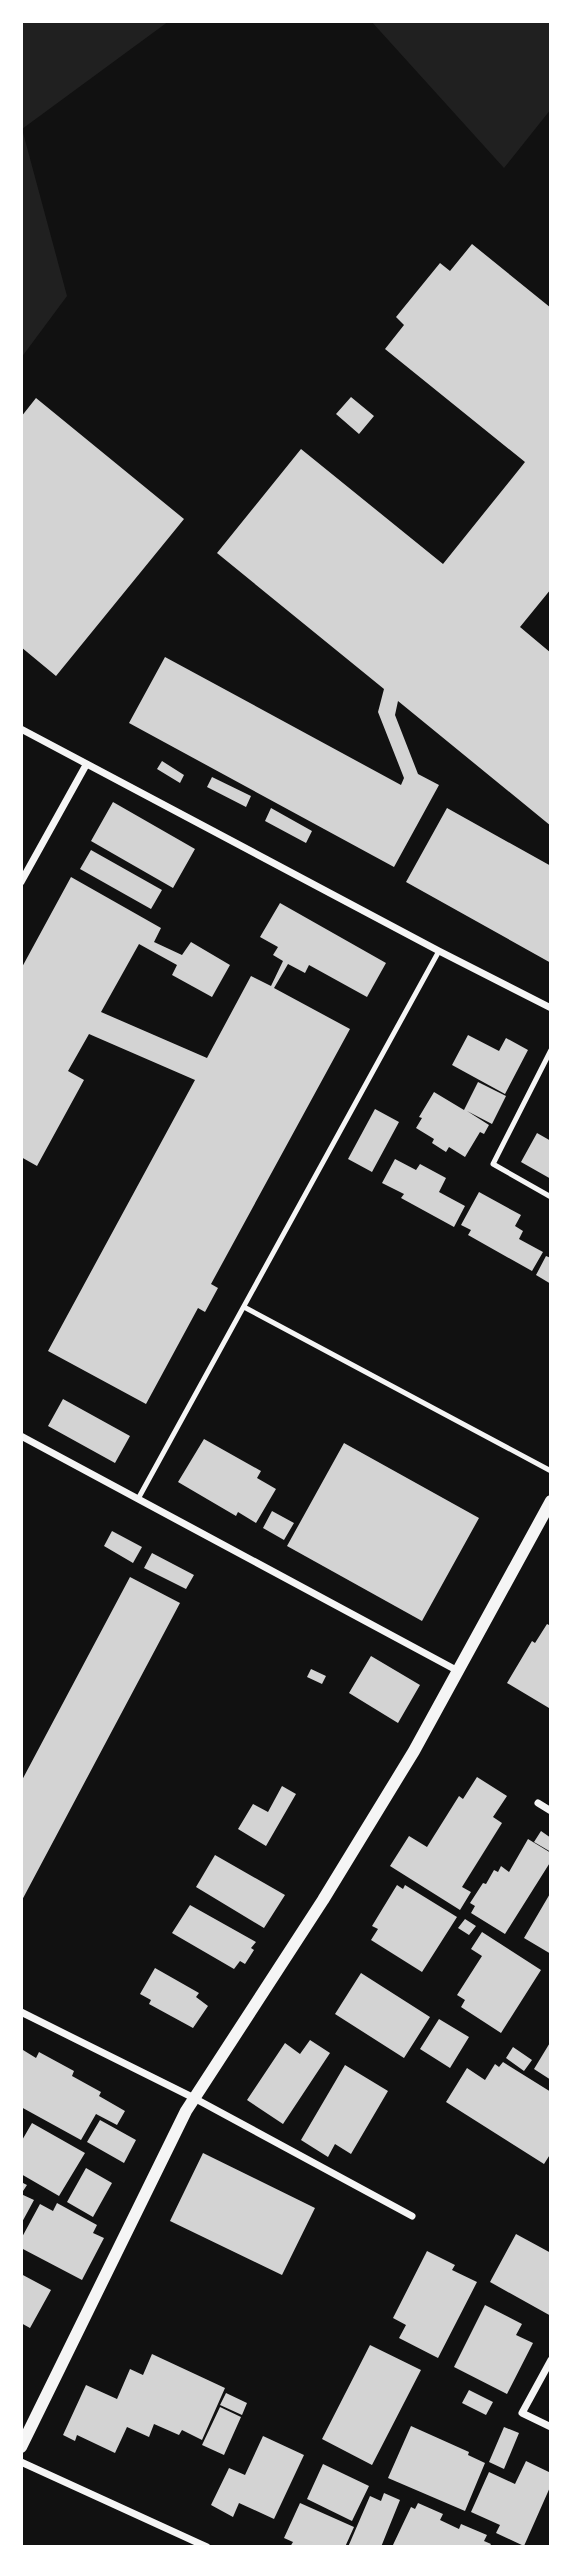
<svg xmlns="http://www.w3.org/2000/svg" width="572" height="2568" viewBox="0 0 572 2568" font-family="'Roboto Condensed',sans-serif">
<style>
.green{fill:#202020}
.building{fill:#d3d3d3}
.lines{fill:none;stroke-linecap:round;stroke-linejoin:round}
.service{stroke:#f5f5f5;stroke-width:5}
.minor{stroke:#f5f5f5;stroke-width:7}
.tertiary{stroke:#f5f5f5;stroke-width:12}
</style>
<rect width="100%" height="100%" fill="#111"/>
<path class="green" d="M21,21H169L22,129L67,296L21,358Z
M371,21H551V109L504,168Z"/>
<path class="building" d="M472,244L551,308V589L520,627L551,653V826L398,701L395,715L418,774L439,785L394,867L129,723L165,657L401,785L404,778L378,712L384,689L217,553L301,449L443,564L525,462L385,349L404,325L396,317L440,263L450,271Z
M351,397L374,416L359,434L336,414Z
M36,398L184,519L56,676L21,647V417Z
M162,761L184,775L180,783L157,769Z
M212,777L251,796L246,807L207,787Z
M113,802L195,849L173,888L91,841Z
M271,808L312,831L306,843L265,821Z
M447,808L551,866V963L406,882Z
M91,850L162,890L151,909L80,869Z
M71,877L161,928L154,942L182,955L191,942L230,965L212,997L172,975L177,965L139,944L101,1012L207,1058L251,976L271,986L283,961L273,955L278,947L260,937L280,903L386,963L367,997L309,965L305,973L288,964L274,988L350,1029L211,1284L218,1288L205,1312L198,1308L146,1404L48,1351L195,1080L89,1034L68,1071L84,1080L37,1166L21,1157V969Z
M468,1035L499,1051L506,1038L528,1050L505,1094L452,1065Z
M478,1082L506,1096L492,1124L467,1111L489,1125L484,1134L480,1132L465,1157L449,1147L446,1152L432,1143L434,1139L416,1128L422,1118L419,1117L434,1092L464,1110Z
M375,1109L399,1122L372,1172L348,1159Z
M537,1133L551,1141V1179L521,1162Z
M395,1159L416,1170L420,1164L446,1178L439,1192L465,1206L454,1227L401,1198L404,1194L382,1183Z
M479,1192L521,1215L515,1226L523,1231L519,1239L543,1252L532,1271L468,1235L471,1230L461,1225Z
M546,1256L551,1258V1284L536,1275Z
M63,1399L130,1436L115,1463L48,1426Z
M204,1439L261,1471L257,1478L276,1489L256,1523L238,1512L236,1516L178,1482Z
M344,1443L479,1518L422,1621L287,1546Z
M272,1511L294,1523L284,1540L263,1528Z
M112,1531L142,1547L133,1563L104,1546Z
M152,1553L194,1575L186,1589L144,1568Z
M130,1577L180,1603L21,1902V1782Z
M547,1624L551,1626L549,1708L507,1683L532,1641L535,1643Z
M371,1656L420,1685L398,1723L349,1693Z
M311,1669L326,1676L322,1684L307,1677Z
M477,1777L507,1796L493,1817L502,1823L462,1887L471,1892L460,1910L390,1866L409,1836L427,1847L459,1796L463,1799Z
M282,1786L296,1794L266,1846L238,1829L253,1804L268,1812Z
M541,1831L551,1838V1852L534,1842Z
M528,1839L551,1853V1861L505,1934L471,1913L475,1906L470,1903L483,1883L486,1884L494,1870L498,1872L501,1866L509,1872Z
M215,1855L285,1895L264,1928L196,1887Z
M397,1885L403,1889L405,1885L457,1917L422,1972L371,1940L378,1929L372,1926Z
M551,1892V1954L524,1938Z
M190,1905L256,1942L251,1948L254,1950L245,1964L240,1961L234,1969L172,1933Z
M465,1919L476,1926L469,1935L458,1928Z
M482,1932L541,1970L501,2033L461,2007L465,2000L457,1995L482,1956L471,1949Z
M155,1968L199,1993L196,1997L208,2006L193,2028L149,2004L151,2000L140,1994Z
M361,1973L430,2017L404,2058L335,2014Z
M439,2019L469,2037L450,2068L420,2049Z
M310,2040L330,2053L283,2124L247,2100L285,2043L300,2054Z
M551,2041V2080L534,2069Z
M513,2047L532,2060L524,2071L506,2058Z
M23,2050L36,2058L39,2052L74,2071L72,2076L101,2092L99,2096L125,2111L117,2125L96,2114L81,2140L21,2107Z
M503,2062L551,2092V2153L544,2164L446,2102L467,2068L485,2080L495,2064L499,2067Z
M345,2065L388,2091L351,2154L335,2144L328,2157L301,2140Z
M100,2120L136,2140L124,2163L87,2142Z
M32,2123L85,2153L59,2196L21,2174V2142Z
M203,2153L315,2208L282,2275L170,2221Z
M86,2168L112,2183L93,2217L67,2202Z
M21,2182L27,2185L21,2194L34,2200L21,2224Z
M57,2203L97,2225L93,2233L104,2238L82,2280L21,2248V2239L40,2204L53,2211Z
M516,2234L551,2253V2316L490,2282Z
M427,2251L455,2265L452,2270L477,2282L438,2358L399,2338L406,2325L393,2318Z
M21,2274L51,2290L30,2328L21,2323Z
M485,2305L522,2324L516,2335L533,2343L507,2394L454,2367Z
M370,2345L421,2370L372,2465L322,2439Z
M152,2354L225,2388L202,2440L182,2430L179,2435L154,2424L149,2437L127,2427L115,2453L77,2435L75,2441L63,2435L86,2385L117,2399L130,2369L143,2375Z
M469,2390L493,2402L486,2415L462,2403Z
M226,2393L247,2403L242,2415L220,2405Z
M220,2407L241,2417L224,2455L202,2445Z
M411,2426L469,2452L468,2455L485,2463L465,2511L388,2478Z
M504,2427L519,2433L504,2469L489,2462Z
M263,2436L304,2455L274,2519L239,2503L233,2517L211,2505L229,2468L245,2475Z
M526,2461L551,2473V2485L524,2546L496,2533L500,2525L471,2512L489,2472L515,2484Z
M323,2464L369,2486L352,2521L307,2499Z
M384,2493L400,2500L381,2547H348L370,2496L381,2501Z
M300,2503L354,2527L345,2547H290L293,2542L284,2538Z
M418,2503L443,2514L440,2520L459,2529L461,2524L487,2535L484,2541L491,2544L489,2547H392L411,2507L415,2509Z"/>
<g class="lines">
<path class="service" d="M551,1050L493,1164L551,1197
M244,1307L551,1471
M138,1499L439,951"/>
<path class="minor" d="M21,729L439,951L551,1008
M21,882L86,765
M21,1436L458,1671
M538,1803L551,1811
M21,2012L194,2098L412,2216
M551,2360L522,2413L551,2427
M21,2462L207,2547"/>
<path class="tertiary" d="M21,2447L186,2111L323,1900L414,1751L551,1501"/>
</g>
<rect width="572" height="2568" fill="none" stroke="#ffffff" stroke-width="46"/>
</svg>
